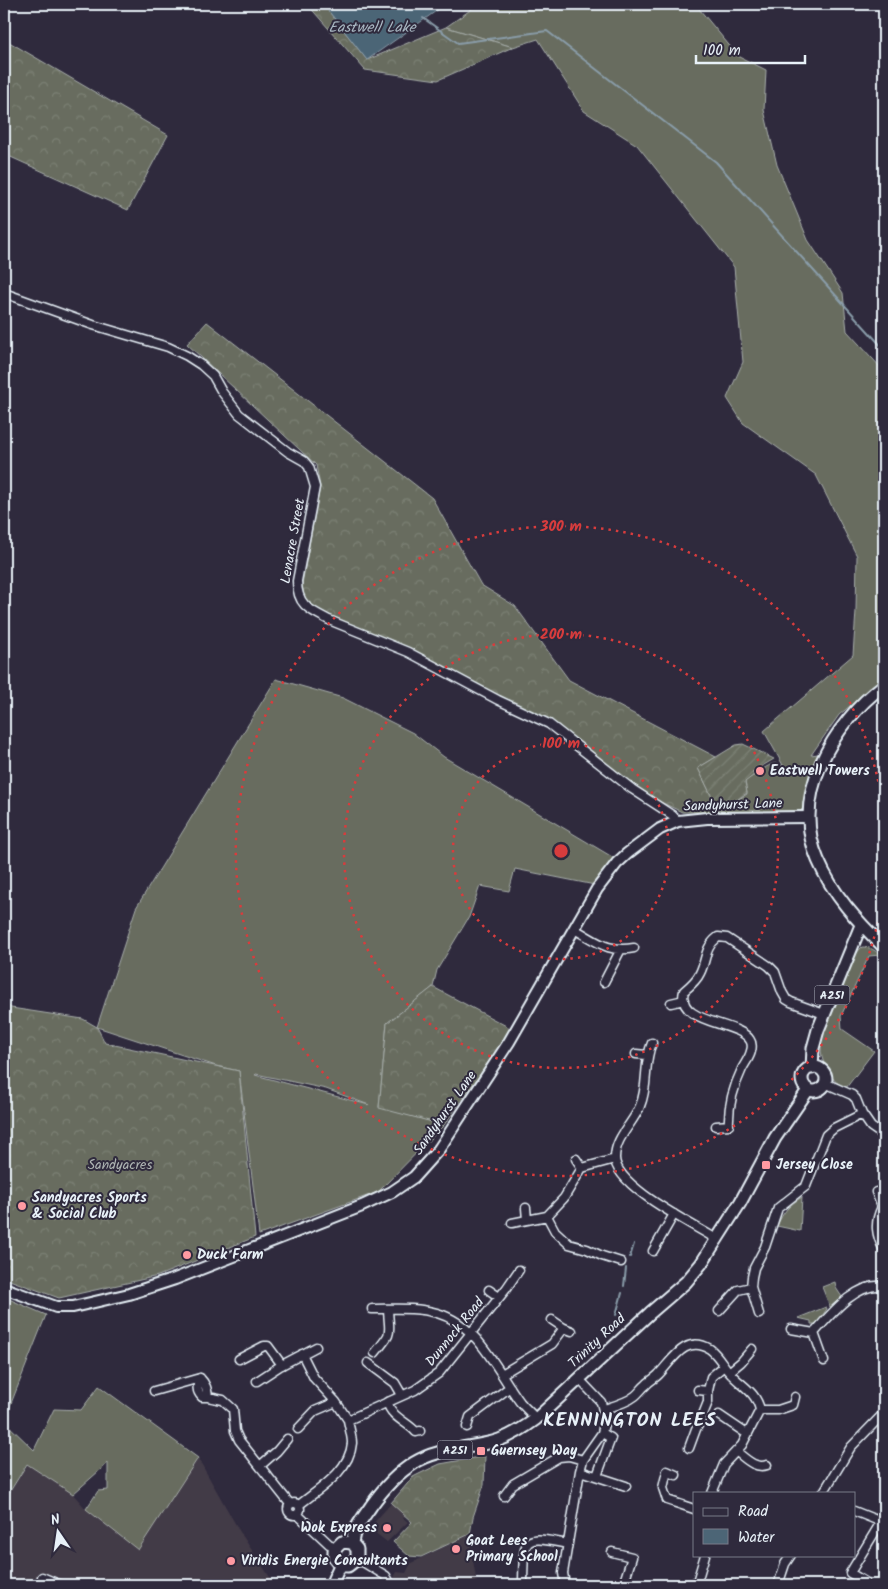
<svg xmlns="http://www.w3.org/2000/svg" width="888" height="1589" viewBox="0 0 888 1589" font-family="Kalam,sans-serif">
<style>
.built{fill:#423a47}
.grass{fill:#676c5e;stroke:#a8aeab;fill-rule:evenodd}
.forest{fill:url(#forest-crowns);stroke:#a8aeab}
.garden{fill:url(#garden-furrows);stroke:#a8aeab}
.water{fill:#4c6576;stroke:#8a9daa}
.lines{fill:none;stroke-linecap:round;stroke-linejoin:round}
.stream{stroke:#8a9daa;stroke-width:2}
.street-casing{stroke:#e8f1f8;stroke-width:11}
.secondary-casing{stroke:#e8f1f8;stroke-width:14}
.primary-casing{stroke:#e8f1f8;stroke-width:15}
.street{stroke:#2f2a3d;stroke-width:8}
.secondary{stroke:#2f2a3d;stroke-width:10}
.primary{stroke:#2f2a3d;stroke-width:11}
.ring{fill:none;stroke:#d83c3d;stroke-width:2.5;stroke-dasharray:2.5 5}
.poi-dot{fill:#ff9aa2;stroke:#2f2a3d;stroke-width:2}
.labels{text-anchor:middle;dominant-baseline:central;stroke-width:4;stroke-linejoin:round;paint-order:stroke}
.shield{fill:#2f2a3d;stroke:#b0b5c0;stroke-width:1}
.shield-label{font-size:12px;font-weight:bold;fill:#e8f1f8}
.street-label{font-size:14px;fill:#e8f1f8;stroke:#2f2a3d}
.poi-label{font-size:14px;font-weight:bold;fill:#e8f1f8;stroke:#2f2a3d;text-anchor:start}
.park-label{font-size:14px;fill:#aeb5b3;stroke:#2f2a3d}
.water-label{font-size:15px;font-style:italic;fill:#aab9c4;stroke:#2f2a3d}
.district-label{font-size:19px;font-weight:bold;letter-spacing:1px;fill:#e8f1f8;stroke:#2f2a3d}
.centre{fill:#d83c3d;stroke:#2f2a3d;stroke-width:2.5}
.ring-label{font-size:15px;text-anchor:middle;font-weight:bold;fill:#d83c3d;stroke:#2f2a3d;stroke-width:4;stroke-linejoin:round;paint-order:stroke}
</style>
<defs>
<pattern id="forest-crowns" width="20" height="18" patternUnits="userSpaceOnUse" patternTransform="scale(1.25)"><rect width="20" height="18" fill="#676c5e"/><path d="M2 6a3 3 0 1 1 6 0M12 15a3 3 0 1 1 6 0" fill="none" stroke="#7d8176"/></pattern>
<pattern id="garden-furrows" width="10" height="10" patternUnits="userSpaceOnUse" patternTransform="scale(1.25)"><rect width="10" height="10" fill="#676c5e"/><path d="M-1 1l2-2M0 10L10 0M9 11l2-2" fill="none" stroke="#7d8176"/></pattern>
</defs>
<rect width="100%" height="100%" fill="#2f2a3d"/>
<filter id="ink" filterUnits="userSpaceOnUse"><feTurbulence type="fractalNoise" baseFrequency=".02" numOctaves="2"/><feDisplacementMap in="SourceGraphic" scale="10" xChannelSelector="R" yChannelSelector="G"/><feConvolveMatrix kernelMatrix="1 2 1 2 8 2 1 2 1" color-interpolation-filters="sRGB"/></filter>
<g filter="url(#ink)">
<path class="built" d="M198,1458L240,1532L275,1585H5L4,1584V1501L28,1464L73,1494L86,1509L138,1550Z
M396,1498L410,1511L403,1518L408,1522L387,1542L369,1528Z
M469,1535L477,1585H396L394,1577L397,1572L406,1573L411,1563Z"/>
<path class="grass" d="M479,4H695L738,56L766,70L764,110L777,165L808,240L843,293L847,331L884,371V678L839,715L811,755L818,754L811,774L805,806L800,811L795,814H777L713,812L723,809L747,794L745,782L748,779L757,774L759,776L765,772L763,769C771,764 776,761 784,767L764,731L853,655L856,611L857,556L816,475L743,423L727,398L743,362L734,267L637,145L584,111L538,39L513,47L446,27Z
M276,679L343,698L413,733L444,757L614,858L595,885L515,869L509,891L480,886L469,917L437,970L433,987L387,1023L379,1107L444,1125L378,1192L259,1235L239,1071L216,1066L97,1027L136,908ZM256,1074L326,1089L369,1105L255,1075Z
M862,947C870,947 875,950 880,955L869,956L841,1016L842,1029L874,1051L846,1088C838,1084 834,1081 829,1073C810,1045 829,1016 841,988C846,976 852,956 862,947Z
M802,1197L800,1231L777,1226C783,1212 789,1205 802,1197Z
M835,1282L836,1288L842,1297L830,1307L822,1287Z
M4,1297L46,1315L4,1421L34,1450L54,1409L81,1410L99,1386L198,1458L138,1550L86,1509L98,1491L108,1490V1463L73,1494L27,1464L4,1501Z
M826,1307L827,1309L816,1324H811V1321L798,1318Z"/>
<path class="forest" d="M307,4H323L367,60L446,27L513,47L438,80L365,70Z
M4,39L168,135L128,210L4,154Z
M207,322L432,498L481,585L515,606L569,680L716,757L698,768L712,797L723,809L713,812H682L639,792L550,722L497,698L319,610L300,595L320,486L316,465L187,344Z
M433,987L512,1029L444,1125L379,1108L387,1023Z
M4,1003L11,1008L83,1019L97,1027L105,1043L239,1071L255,1237L158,1276L59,1298L4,1278Z
M485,1456L484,1485L473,1517L470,1534L421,1557L409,1556L393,1542L412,1522L391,1503L413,1477L421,1473L440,1464Z"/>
<path class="garden" d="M743,744L774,759L752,772L754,775L745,782L747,793L723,809L712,797L698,768L736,745Z"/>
<path class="water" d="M323,4H446L367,60Z"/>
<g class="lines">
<path class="stream" d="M423,18L458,43L547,31L716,162L884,349
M630,1257L634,1244
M624,1286L626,1268
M616,1315L622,1293"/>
<g class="street-casing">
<path id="street" d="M4,293L93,325L168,347L187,356L201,365L213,376L222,392L239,414L288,452L304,461L309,467L315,487L297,581C297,605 309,610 329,620L408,652L498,700L549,724L632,789L672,815L678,821
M574,929C597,941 607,953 634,948
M604,982L620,951
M671,1003L684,1000
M652,1043C643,1063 649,1085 640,1106C633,1124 615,1137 615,1158C615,1187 695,1225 718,1240
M636,1054L646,1055
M825,1083L852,1095L856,1099L862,1114L871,1127L884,1136
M716,1126L729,1125C728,1106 734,1086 742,1069C745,1063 750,1057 751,1051C752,1048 752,1043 750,1040C739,1021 675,1024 684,991C690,986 697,980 700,973C707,959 704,948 718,937L727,938L769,966L775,972L782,992L786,999L791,1002L824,1014
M576,1159L582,1168
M876,1192L882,1207C874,1223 876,1235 884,1250
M526,1208L527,1220
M547,1216L555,1231L569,1244L587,1249L602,1256L621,1262
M512,1223L547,1216L564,1198L582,1168L615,1159
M653,1251L674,1214
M489,1290L499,1297
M372,1309C394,1309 416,1307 437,1313C479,1325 497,1371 520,1402C525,1408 531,1413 536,1419
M719,1311L738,1290L751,1287
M759,1314L751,1287L752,1277L754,1268L765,1247L778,1208L806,1186L826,1135L834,1128L862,1114
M552,1320L564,1328L572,1331
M791,1329L814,1333L824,1361
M814,1333C831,1314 856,1282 884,1286
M375,1353C394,1330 389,1336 388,1309
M302,1354L314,1378L336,1402L348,1420
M239,1359L264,1346H268L282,1365
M368,1363L395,1383L402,1395
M729,1372L741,1362L752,1349
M502,1374L552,1344L564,1328
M200,1378C197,1386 196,1391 202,1397H208
M257,1381L280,1366L316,1347
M698,1390L708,1391
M154,1391L200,1378C206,1384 207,1389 208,1397L223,1400L233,1409L235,1431L239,1440L290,1504
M387,1402C392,1418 406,1421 416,1432L420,1431
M604,1409C614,1406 626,1403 635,1396C639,1393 642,1388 646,1385C649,1381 654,1379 658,1375C672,1361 685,1334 710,1349C718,1355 723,1365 729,1372C741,1386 756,1391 760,1410L742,1445L724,1464L712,1493
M760,1410H778L793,1405L795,1397
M719,1415L747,1434
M467,1427L470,1417L510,1387
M298,1429L315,1411L336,1402
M689,1448L696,1429L700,1422L708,1402V1391L711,1377L724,1366
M737,1452C746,1459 755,1469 767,1465
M261,1465L277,1451L287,1439
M580,1471L626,1486
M676,1475L667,1471L663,1488L667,1500L694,1509
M597,1476L611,1438L602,1433
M823,1493L851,1447L884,1413
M504,1496L513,1484L559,1457L569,1456L583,1460
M288 1509a6 6 0 1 1 12 0a6 6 0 1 1-12 0Z
M299,1505C319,1489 350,1471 352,1443C352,1436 349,1427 348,1420L415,1390L439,1373L506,1289L519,1270
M854,1511L884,1523
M297,1514L329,1544L336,1547
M612,1552L632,1557L623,1585
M355,1562H363L386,1576L391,1585
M42,1577L61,1585
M865,1582L850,1573L881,1522
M521,1585L523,1582C524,1536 522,1535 568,1544
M565,1585L563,1573L580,1471L583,1460L602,1433L605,1419L601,1402L579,1379
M696,1585L705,1555
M778,1585L785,1564L791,1555"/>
</g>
<g class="secondary-casing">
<path id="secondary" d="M4,1288L56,1307H73L129,1294L175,1279L362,1206L392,1192L414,1177L439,1149L509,1042L597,889L617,863L628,853L660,829L678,821L707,818L809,817"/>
</g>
<g class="primary-casing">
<path id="primary" d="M884,685C833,723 790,796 818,860C833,895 857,921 884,947
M802 1079a12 12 0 1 1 24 0a12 12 0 1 1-24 0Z
M812,1068L813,1048L818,1030L861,925
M352,1543L342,1542L334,1550V1557L340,1565L348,1566L357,1559V1549L352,1543C353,1529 363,1518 371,1506C383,1489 396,1474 414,1463C439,1447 472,1449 499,1440C513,1435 524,1428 536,1419L650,1313L686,1282L701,1264L740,1203L775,1138L808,1090
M331,1585L340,1565"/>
</g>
<use href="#street" class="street"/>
<use href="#secondary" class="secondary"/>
<use href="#primary" class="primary"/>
</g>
</g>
<g class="ring">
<circle cx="561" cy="851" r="108"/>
<circle cx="561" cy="851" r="217"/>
<path d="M884 885A325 325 0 1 1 884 817"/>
</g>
<g class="poi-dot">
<circle cx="760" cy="771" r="5"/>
<rect x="761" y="1160" width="10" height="10" rx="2.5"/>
<circle cx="22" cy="1206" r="5"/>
<circle cx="187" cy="1255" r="5"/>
<rect x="476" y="1446" width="10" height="10" rx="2.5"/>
<circle cx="387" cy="1528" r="5"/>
<circle cx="456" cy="1549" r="5"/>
<circle cx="231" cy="1561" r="5"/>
</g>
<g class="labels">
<g class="shield">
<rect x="814.5" y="985.5" width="35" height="19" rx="4"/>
<rect x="437.5" y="1440.5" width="35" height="19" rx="4"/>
</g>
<g class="shield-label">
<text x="832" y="995">A251</text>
<text x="455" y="1450">A251</text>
</g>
<g class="street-label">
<text transform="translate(293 541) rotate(-80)">Lenacre Street</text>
<text transform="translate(733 805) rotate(-2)">Sandyhurst Lane</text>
<text transform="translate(445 1113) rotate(-55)">Sandyhurst Lane</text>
<text transform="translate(455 1332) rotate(-51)">Dunnock Road</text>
<text transform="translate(597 1341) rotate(-43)">Trinity Road</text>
</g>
<g class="poi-label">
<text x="770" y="771">Eastwell Towers</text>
<text x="776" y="1165">Jersey Close</text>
<text x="32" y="1198">Sandyacres Sports<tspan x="32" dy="16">&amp; Social Club</tspan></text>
<text x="197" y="1255">Duck Farm</text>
<text x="491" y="1451">Guernsey Way</text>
<text x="377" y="1528" text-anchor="end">Wok Express</text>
<text x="466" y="1541">Goat Lees<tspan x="466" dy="16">Primary School</tspan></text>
<text x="241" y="1561">Viridis Energie Consultants</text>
</g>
<g class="park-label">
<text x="120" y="1165">Sandyacres</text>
</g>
<g class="water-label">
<text x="372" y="28">Eastwell Lake</text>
</g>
<g class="district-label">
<text x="630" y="1421">KENNINGTON LEES</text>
</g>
</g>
<circle cx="561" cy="851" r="8" class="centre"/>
<g class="ring-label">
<text x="561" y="531">300 m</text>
<text x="561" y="639">200 m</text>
<text x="561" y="748">100 m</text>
</g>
<rect width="888" height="1589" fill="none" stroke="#2f2a3d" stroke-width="20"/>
<rect x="10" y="10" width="868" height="1569" fill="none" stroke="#e8f1f8" stroke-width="2" filter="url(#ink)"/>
<rect x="693" y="1492" width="162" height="65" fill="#2f2a3d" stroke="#797a88"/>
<rect x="703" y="1508" width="25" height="8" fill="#2f2a3d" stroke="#797a88"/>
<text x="738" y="1516" font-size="15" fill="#e8f1f8">Road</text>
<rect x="703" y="1529" width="25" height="15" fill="#4c6576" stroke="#797a88"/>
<text x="738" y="1542" font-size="15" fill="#e8f1f8">Water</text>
<g transform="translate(58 1532) rotate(347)" stroke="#2f2a3d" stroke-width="4" paint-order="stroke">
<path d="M0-4L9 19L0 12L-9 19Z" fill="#e8f1f8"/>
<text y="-8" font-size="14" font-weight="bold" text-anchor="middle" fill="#e8f1f8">N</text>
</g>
<path d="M696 55v8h109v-8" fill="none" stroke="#e8f1f8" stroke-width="2.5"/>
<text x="703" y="55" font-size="15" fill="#e8f1f8" stroke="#2f2a3d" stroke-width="4" paint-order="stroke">100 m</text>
</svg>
